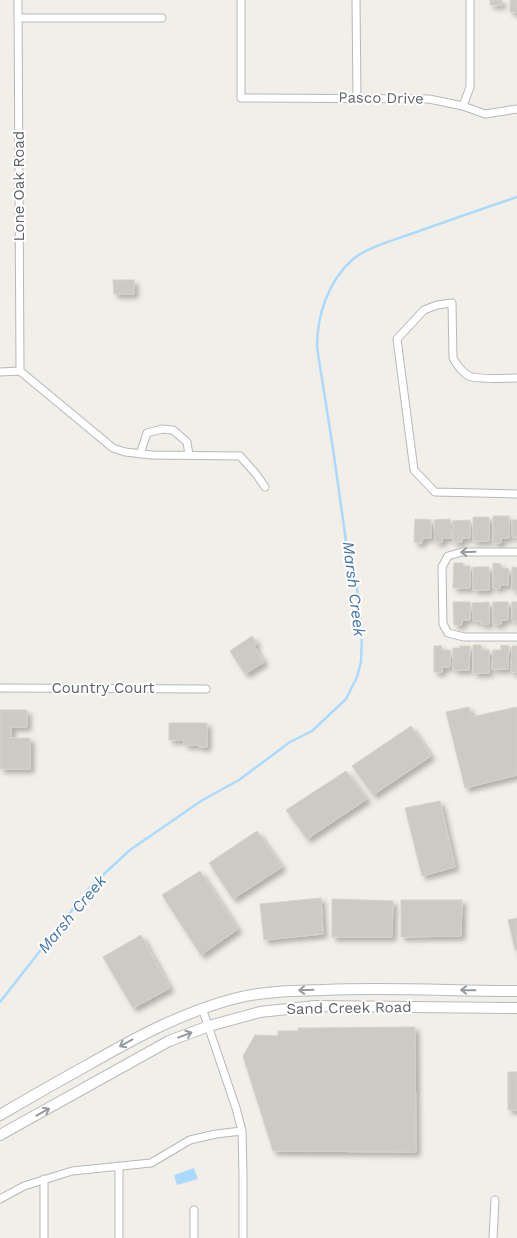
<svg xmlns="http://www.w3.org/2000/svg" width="517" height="1238" viewBox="0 0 517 1238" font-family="'Work Sans',sans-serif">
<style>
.water{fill:#aadaff}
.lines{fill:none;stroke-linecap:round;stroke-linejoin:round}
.stream{stroke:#aadaff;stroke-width:2.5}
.building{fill:#cccac5;stroke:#d6d1c6;filter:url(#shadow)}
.minor-casing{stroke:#b5b8bc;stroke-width:9}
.secondary-casing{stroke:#b6babf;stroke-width:12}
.minor{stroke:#fff;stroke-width:7}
.secondary{stroke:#fff;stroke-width:10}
.oneway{stroke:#979a9d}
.labels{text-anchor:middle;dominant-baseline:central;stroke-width:4;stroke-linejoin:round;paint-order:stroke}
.street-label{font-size:15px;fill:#5f6368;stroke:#fff}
.water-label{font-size:16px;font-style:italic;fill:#4174aa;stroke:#fff}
</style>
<defs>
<filter id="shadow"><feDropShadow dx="4" dy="4" stdDeviation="2.5" flood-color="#0004"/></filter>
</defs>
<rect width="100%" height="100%" fill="#f1efe8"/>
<path class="water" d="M194,1168L198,1179L177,1185L174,1175Z"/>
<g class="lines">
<path class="stream" d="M0,1002L91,886L130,850L201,801L239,780L290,742L312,731L346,699L357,677L361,662L362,634L357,590L354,566L347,548L333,449L317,347C317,315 328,282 352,260C365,248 394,240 411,234C447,221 482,209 517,197"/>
</g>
<path class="building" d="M490,0H502V5H490Z
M510,0H517V12H510Z
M113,280H134V294H114Z
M493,516H509V538H501V543H493Z
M473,517H489V541H473Z
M415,519L431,520V538H423L422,543L414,542Z
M450,519L451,538H442V542H435L434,520Z
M470,520V538H462V542H453V521Z
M512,520H517V537H512Z
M454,563H463V566H470V588H453Z
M493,563L501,564V568L509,569L508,585H500V588H493Z
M473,567H489V590H473Z
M512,567L517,568V590H512Z
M453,602H470V620H462V625H454Z
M489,602V624H481V621H473L472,603Z
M493,602H508V620H501V624H493Z
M512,602H517V621H512Z
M252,636L257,644L254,646L264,662L245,674L230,651Z
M473,645H481V650H489V673H473Z
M501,645L509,646L508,669H492L493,650H501Z
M434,646H442L441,650H451L450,667H442V672H434Z
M460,646H470L469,670H453V648H460Z
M512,646H517V672H511Z
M469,707L471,717L517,707V775L465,788L446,712Z
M0,710H27V727H11V738H30V769H0Z
M169,723H207V747H199V745H184V740H169Z
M411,726L431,756L373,795L352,766Z
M346,771L367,799L307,839L286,810Z
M440,801L455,867L422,876L405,808Z
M257,831L282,867L233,899L209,863Z
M200,871L238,929L201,955L162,895Z
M321,898L323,934L264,940L260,904Z
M332,899L393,901L392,937H332Z
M401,900H462L461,936L401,937Z
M517,918V950H515L508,920Z
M141,935L170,988L133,1008L103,957Z
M415,1027L416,1152L273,1151L243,1056L255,1035L278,1036V1031H298V1028H312Z
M508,1072H517V1110H508Z"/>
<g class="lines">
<g class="minor-casing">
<path id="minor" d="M18,0L20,371
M241,0V98L429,99L463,106L485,114L517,109
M356,0L357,98
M18,18H162
M463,106L470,87V0
M20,371L113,448L125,452L152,455L240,456L256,474L265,487
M0,372L20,371
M517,378C506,378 478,380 469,376C463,373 456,364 453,358L452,303L437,305L424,310L397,339L414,470L435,492L517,494
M140,454L147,433L162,429L173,430L187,442L189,455
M517,552H462L448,556L442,567L443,624L448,633L464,637H517
M0,688L206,689
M202,1008L236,1108L242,1131L243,1174V1238
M0,1199L24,1186L72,1171L151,1163L190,1140L216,1134L242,1131
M44,1238V1179
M119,1238V1166
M194,1238V1210
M493,1238L495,1200"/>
</g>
<g class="secondary-casing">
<path id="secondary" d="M0,1115C29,1098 57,1082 86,1066C135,1038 182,1012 237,998C265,991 295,991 324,990C388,987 453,991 517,991
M0,1135L169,1041L209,1026L260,1012L315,1006L517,1008"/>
</g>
<use href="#minor" class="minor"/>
<use href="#secondary" class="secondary"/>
</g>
<defs><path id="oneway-shaft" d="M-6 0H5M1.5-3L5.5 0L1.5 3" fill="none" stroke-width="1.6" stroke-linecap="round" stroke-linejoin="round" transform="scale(1.25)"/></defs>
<g class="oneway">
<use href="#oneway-shaft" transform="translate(468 552) rotate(178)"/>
<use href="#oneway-shaft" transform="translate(306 990) rotate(178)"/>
<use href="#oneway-shaft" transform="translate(468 990) rotate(-179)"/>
<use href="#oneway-shaft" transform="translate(185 1035) rotate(-21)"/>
<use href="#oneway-shaft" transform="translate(126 1043) rotate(151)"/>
<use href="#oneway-shaft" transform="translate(43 1112) rotate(-29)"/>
</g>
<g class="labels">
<g class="street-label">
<text transform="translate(381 98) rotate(1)">Pasco Drive</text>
<text transform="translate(19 186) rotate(-90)">Lone Oak Road</text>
<text x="103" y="688">Country Court</text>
<text transform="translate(349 1008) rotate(-1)">Sand Creek Road</text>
</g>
<g class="water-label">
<text transform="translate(354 589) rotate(83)">Marsh Creek</text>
<text transform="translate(72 914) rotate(-50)">Marsh Creek</text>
</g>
</g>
</svg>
